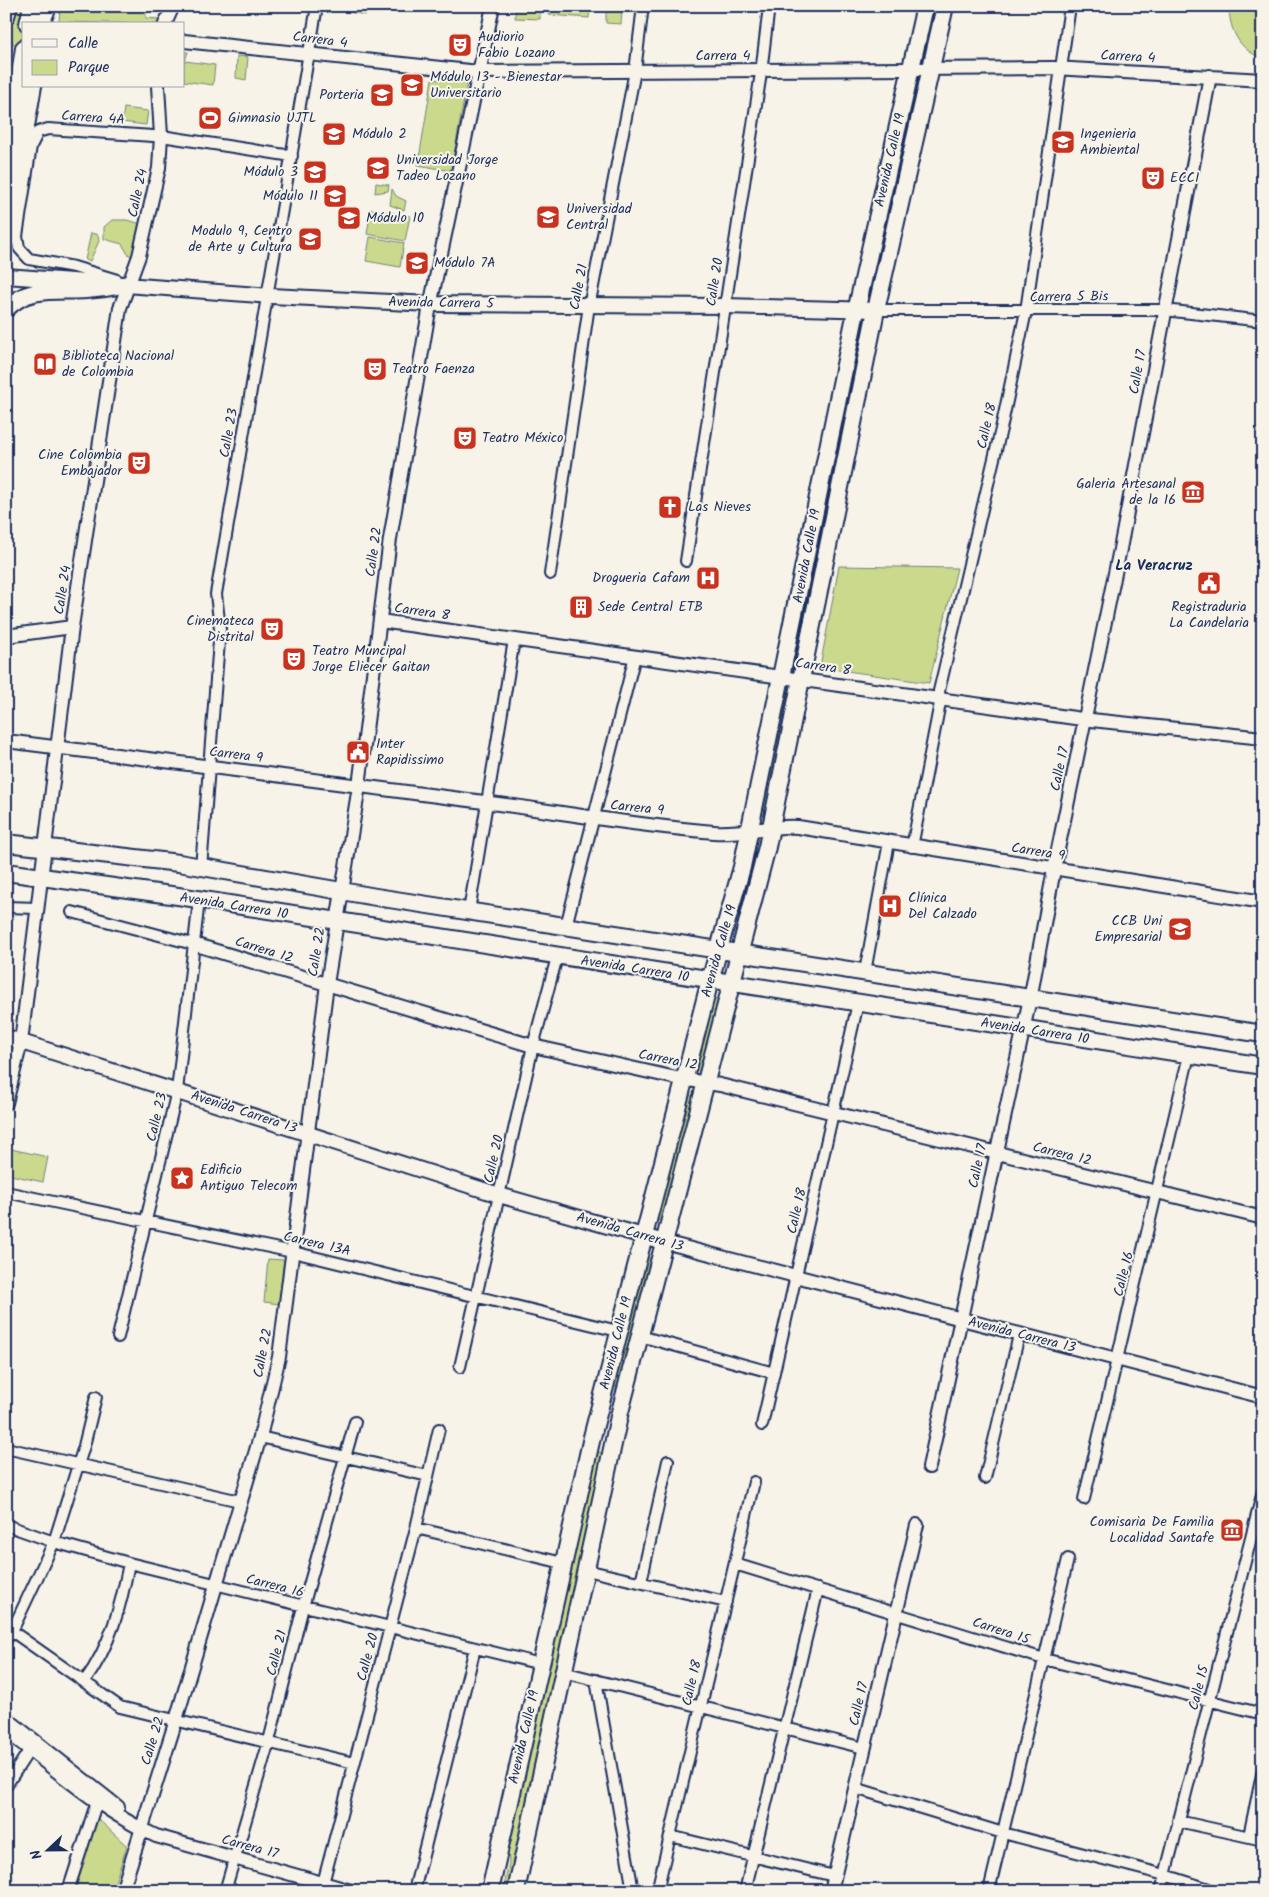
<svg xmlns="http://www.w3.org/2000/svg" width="1269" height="1897" viewBox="0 0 1269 1897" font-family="Kalam,sans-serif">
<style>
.green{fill:#cbd98d;stroke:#738476}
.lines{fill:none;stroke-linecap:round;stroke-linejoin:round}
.minor-casing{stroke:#1b2f5e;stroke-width:14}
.tertiary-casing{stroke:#1b2f5e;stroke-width:16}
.secondary-casing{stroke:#1b2f5e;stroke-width:18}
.primary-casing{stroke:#1b2f5e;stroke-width:20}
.minor{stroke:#f7f3e8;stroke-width:10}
.tertiary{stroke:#f7f3e8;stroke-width:12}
.secondary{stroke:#f7f3e8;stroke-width:14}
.primary{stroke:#f7f3e8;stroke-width:16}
.labels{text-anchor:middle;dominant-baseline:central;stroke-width:4;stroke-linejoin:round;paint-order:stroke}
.poi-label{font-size:14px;fill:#1b2f5e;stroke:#f7f3e8;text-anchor:start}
.street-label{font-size:14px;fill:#1b2f5e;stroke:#f7f3e8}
.neighbourhood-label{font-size:15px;font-weight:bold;fill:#1b2f5e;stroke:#f7f3e8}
</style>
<rect width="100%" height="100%" fill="#f7f3e8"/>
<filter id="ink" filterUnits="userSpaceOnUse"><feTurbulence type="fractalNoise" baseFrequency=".02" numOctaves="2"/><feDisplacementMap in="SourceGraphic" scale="10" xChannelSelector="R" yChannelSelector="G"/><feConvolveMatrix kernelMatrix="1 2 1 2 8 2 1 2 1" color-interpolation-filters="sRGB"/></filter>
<g filter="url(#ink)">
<path class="green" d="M14,6H29L22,46L7,42Z
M83,6H146V18L160,19L159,24L59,22L60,9Z
M344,6L365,10V15L344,11Z
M550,6H590L589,18L549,15Z
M931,6H939L929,55L921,54Z
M1229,6H1263V58C1239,51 1229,29 1229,6Z
M516,7L540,8V19L515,18Z
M606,10L622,11L621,24L606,23Z
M184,52H188L185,61L215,65L213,85L184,81Z
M237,56L248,57L246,80L236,78Z
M432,79L467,83L451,171L418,165Z
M913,80L921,82L873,291L864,290Z
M124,108L148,111L146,125L122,122Z
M376,183L389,185L388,191L375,193Z
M392,189L396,196L406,201L404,210L390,205Z
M371,209L410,216L405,241L367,234Z
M112,220H127L141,224L133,257L128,254L122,244L104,239V227Z
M91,233L98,235L99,241L90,261L85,260Z
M370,237L404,243L400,267L366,261Z
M857,326L866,327L825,536L817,535Z
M839,566L957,568L929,683L820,667Z
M809,568L817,570L800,661L791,659Z
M787,691L794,693L771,811L763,809Z
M713,998L719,1000L700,1071L695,1069Z
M689,1095L695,1097L664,1222L656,1220Z
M6,1148L48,1157L43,1182L6,1174Z
M646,1257L653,1259L620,1388L612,1386Z
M268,1259L284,1260L279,1304L264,1302Z
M596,1451L602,1453L590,1508L587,1537L509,1891H503L509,1863L508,1850L520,1788Z
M97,1818L127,1846L112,1891H75Z"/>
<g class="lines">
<g class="minor-casing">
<path id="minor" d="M117,280L74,267L29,259L19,248L17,236L31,146L38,132L48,129L168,137L292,156
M876,310H1164L1263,321
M686,561L761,73L769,6
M550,574L588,312L635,71L643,6
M912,847L940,703L939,691L1001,429L1026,311L1070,6
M201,868L220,629L216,594L317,6
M6,907L37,908
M469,911L514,640
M72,912L193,944
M566,926L635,656
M865,972L889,842
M6,1192L293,1252L618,1331
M640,1336L774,1373
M118,1337L177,1091L199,900
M460,1367L533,1046L557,957
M762,1425L858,1003
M260,1437L428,1476
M6,1448L240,1501
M985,1478L1019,1335
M1084,1499L1189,1055
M6,1525L54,1542L129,1563L541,1664
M416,1528L563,1563
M735,1564L1044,1659L1263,1714
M586,1570L726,1602
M641,1582L668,1461
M6,1627L120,1707L354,1763
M6,1639L12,1631L54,1542L84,1446L96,1397
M563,1672L864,1748
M596,1680L633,1891
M85,1681C111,1645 121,1605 129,1563
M6,1786L30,1749
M855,1788L1003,1833L1165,1875L1215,1891
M1178,1821L1263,1840
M670,1836L834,1876
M1249,1836L1263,1770
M68,1891L97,1801
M225,1891L269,1741L303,1607L355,1422
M321,1891L416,1528L439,1429
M414,1891L475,1648
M657,1891L754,1482
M745,1891L818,1589
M989,1891L1068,1559
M1161,1891L1263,1491"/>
</g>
<g class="tertiary-casing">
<path id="tertiary" d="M165,24L173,6
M184,41L479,72L1054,68L1263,80
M380,621L1082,719L1263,738
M6,636L72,627
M6,741C165,761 325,781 484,802C561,812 637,826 714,832C743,834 770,825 798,827L1263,902
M193,944L533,1046L676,1078L720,1085L1263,1218
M6,1103L21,1042L72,627L120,308L139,256L159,168L161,136L158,86
M664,1242L1263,1397
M929,1467L1032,989L1055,864L1120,549L1210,76
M6,1718L118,1807
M6,1731C54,1768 101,1811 156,1836L351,1891
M122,1891L176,1720L260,1437L279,1357L327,984L359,786L390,539L429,311L493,6
M831,1891L917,1525"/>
</g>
<g class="secondary-casing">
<path id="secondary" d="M6,276L271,296L430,304L725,306L876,310
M6,1037L499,1195L664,1242"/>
</g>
<g class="primary-casing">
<path id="primary" d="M6,16L9,6
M28,24L32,6
M41,24L48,6
M6,165L24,48
M6,241L33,86
M6,309C29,285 57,292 86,290C100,289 114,287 128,284
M6,843L179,863L376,897L1263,1034
M6,872L178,896L1263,1066
M490,1891L592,1437L708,988L742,867L855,316L925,6
M516,1891L620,1412L767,847L876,310L945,6"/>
</g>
<use href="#minor" class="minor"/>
<use href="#tertiary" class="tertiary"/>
<use href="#secondary" class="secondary"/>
<use href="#primary" class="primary"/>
</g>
</g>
<defs>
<g id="theatre-square" transform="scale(1.25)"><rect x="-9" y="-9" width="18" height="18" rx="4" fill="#c8321e" stroke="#f7f3e8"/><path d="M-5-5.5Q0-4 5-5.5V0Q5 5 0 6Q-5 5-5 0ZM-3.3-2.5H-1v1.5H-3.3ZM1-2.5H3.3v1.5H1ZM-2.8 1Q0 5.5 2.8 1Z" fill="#fff"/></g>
<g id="university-square" transform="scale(1.25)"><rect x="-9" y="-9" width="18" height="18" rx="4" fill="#c8321e" stroke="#f7f3e8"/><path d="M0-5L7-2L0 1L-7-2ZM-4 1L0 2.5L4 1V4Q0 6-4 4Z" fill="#fff"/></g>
<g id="stadium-square" transform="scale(1.25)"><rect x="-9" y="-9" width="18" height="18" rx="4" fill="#c8321e" stroke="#f7f3e8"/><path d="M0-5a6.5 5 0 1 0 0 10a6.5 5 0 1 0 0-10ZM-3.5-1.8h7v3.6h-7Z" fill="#fff"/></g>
<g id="library-square" transform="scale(1.25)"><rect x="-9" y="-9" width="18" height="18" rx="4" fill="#c8321e" stroke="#f7f3e8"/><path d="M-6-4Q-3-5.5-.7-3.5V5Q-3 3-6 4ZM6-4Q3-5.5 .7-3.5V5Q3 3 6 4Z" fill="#fff"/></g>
<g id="museum-square" transform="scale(1.25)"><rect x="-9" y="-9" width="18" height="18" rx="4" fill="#c8321e" stroke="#f7f3e8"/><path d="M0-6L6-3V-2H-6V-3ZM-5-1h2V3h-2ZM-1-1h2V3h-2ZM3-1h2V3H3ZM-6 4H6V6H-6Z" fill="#fff"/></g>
<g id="church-square" transform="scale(1.25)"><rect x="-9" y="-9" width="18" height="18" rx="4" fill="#c8321e" stroke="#f7f3e8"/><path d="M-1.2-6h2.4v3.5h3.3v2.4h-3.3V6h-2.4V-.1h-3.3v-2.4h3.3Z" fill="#fff"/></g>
<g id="hospital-square" transform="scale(1.25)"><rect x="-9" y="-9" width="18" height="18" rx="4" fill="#c8321e" stroke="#f7f3e8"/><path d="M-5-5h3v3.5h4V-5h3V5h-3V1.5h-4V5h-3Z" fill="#fff"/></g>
<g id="civic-square" transform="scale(1.25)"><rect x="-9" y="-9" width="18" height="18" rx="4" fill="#c8321e" stroke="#f7f3e8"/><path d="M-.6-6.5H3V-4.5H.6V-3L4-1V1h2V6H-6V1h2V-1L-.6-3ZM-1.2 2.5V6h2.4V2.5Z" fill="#fff"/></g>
<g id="building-square" transform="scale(1.25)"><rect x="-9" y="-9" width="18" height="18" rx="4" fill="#c8321e" stroke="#f7f3e8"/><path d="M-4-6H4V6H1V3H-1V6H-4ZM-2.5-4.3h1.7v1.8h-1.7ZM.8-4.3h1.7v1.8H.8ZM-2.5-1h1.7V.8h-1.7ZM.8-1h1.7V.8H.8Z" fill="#fff"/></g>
<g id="sight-square" transform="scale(1.25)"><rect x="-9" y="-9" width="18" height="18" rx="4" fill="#c8321e" stroke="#f7f3e8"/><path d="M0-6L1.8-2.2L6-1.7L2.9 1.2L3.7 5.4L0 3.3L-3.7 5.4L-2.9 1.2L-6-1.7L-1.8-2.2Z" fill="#fff"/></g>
</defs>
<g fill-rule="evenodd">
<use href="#theatre-square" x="460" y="45"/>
<use href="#university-square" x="412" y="85"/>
<use href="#university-square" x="382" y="95"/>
<use href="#stadium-square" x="210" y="118"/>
<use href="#university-square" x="334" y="134"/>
<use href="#university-square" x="1063" y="142"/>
<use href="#university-square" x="378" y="168"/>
<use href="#university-square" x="315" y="172"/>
<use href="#theatre-square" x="1153" y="178"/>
<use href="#university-square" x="335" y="196"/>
<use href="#university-square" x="548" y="217"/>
<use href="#university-square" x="349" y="218"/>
<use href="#university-square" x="310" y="239"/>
<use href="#university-square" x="417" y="263"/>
<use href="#library-square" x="45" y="364"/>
<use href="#theatre-square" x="375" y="369"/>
<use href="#theatre-square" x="465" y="438"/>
<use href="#theatre-square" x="139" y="463"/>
<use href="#museum-square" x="1193" y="492"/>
<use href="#church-square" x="670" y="507"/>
<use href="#hospital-square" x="708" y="578"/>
<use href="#civic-square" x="1209" y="583"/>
<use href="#building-square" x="581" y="607"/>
<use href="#theatre-square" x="272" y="629"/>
<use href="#theatre-square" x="294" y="659"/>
<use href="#civic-square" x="358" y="752"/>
<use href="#hospital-square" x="890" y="906"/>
<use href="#university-square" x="1180" y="929"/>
<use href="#sight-square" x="182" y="1178"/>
<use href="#museum-square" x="1232" y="1530"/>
</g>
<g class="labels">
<g class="poi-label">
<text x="478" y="37">Audiorio<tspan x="478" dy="16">Fabio Lozano</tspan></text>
<text x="430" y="77">Módulo 13 - Bienestar<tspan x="430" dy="16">Universitario</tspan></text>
<text x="364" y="95" text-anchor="end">Porteria</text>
<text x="228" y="118">Gimnasio UJTL</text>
<text x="352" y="134">Módulo 2</text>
<text x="1080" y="134">Ingenieria<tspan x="1080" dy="16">Ambiental</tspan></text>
<text x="396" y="160">Universidad Jorge<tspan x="396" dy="16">Tadeo Lozano</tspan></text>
<text x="298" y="172" text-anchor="end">Módulo 3</text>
<text x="1170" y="178">ECCI</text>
<text x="318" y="196" text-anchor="end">Módulo 11</text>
<text x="566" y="209">Universidad<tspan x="566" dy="16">Central</tspan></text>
<text x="366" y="218">Módulo 10</text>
<text x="292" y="231" text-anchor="end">Modulo 9, Centro<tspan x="292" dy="16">de Arte y Cultura</tspan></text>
<text x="434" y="263">Módulo 7A</text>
<text x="62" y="356">Biblioteca Nacional<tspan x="62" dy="16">de Colombia</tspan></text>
<text x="392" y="369">Teatro Faenza</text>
<text x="482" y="438">Teatro México</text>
<text x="122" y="455" text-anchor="end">Cine Colombia<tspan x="122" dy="16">Embajador</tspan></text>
<text x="1176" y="484" text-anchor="end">Galeria Artesanal<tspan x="1176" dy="16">de la 16</tspan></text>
<text x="688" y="507">Las Nieves</text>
<text x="690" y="578" text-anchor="end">Drogueria Cafam</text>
<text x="598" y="607">Sede Central ETB</text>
<text x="1209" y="607" text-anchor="middle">Registraduria<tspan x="1209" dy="16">La Candelaria</tspan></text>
<text x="254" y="621" text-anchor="end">Cinemateca<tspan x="254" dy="16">Distrital</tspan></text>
<text x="312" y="651">Teatro Muncipal<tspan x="312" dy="16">Jorge Eliecer Gaitan</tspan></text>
<text x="376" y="744">Inter<tspan x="376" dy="16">Rapidissimo</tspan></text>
<text x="908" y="898">Clínica<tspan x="908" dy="16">Del Calzado</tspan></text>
<text x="1162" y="921" text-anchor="end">CCB Uni<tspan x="1162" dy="16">Empresarial</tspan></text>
<text x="200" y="1170">Edificio<tspan x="200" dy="16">Antiguo Telecom</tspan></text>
<text x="1214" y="1522" text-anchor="end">Comisaria De Familia<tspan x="1214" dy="16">Localidad Santafe</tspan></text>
</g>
<g class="street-label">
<text transform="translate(320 40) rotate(7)">Carrera 4</text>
<text x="723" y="56">Carrera 4</text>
<text transform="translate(1128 57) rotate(3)">Carrera 4</text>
<text transform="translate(93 118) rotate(4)">Carrera 4A</text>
<text transform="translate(890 160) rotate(-77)">Avenida Calle 19</text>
<text transform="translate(138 193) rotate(-78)">Calle 24</text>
<text transform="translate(715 282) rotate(-81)">Calle 20</text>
<text transform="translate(579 287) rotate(-79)">Calle 21</text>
<text transform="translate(1069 297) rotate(-1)">Carrera 5 Bis</text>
<text transform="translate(441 303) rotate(1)">Avenida Carrera 5</text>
<text transform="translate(1138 372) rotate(-80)">Calle 17</text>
<text transform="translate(987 426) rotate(-77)">Calle 18</text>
<text transform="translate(229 433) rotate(-80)">Calle 23</text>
<text transform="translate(374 552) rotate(-82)">Calle 22</text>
<text transform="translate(807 556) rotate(-79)">Avenida Calle 19</text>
<text transform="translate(63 590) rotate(-81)">Calle 24</text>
<text transform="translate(422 612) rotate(8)">Carrera 8</text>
<text transform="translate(823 667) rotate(8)">Carrera 8</text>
<text transform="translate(236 755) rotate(7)">Carrera 9</text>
<text transform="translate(1060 769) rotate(-78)">Calle 17</text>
<text transform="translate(637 808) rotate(6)">Carrera 9</text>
<text transform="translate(1038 852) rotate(9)">Carrera 9</text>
<text transform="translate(234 906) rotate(9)">Avenida Carrera 10</text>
<text transform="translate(264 950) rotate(17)">Carrera 12</text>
<text transform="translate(719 951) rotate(-74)">Avenida Calle 19</text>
<text transform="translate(317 952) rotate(-81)">Calle 22</text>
<text transform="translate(635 969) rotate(9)">Avenida Carrera 10</text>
<text transform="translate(1035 1031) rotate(9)">Avenida Carrera 10</text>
<text transform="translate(668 1060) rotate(11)">Carrera 12</text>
<text transform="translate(244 1112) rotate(18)">Avenida Carrera 13</text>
<text transform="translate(157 1117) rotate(-77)">Calle 23</text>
<text transform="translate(1062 1154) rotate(14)">Carrera 12</text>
<text transform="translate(494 1159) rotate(-77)">Calle 20</text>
<text transform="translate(978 1166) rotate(-78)">Calle 17</text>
<text transform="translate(797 1211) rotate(-77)">Calle 18</text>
<text transform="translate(630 1232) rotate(16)">Avenida Carrera 13</text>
<text transform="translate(317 1244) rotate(13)">Carrera 13A</text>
<text transform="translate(1124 1274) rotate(-76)">Calle 16</text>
<text transform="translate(1022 1335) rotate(14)">Avenida Carrera 13</text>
<text transform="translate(616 1343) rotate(-76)">Avenida Calle 19</text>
<text transform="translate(263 1353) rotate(-79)">Calle 22</text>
<text transform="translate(275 1586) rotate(14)">Carrera 16</text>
<text transform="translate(1001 1631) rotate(18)">Carrera 15</text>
<text transform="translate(277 1653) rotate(-76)">Calle 21</text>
<text transform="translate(368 1657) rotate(-75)">Calle 20</text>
<text transform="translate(692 1683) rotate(-77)">Calle 18</text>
<text transform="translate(1199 1688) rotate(-76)">Calle 15</text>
<text transform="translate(859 1704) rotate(-77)">Calle 17</text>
<text transform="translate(524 1737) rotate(-77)">Avenida Calle 19</text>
<text transform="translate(153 1741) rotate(-73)">Calle 22</text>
<text transform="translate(250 1847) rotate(15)">Carrera 17</text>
</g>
<g class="neighbourhood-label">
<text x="1154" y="566">La Veracruz</text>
</g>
</g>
<rect width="1269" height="1897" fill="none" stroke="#f7f3e8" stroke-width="25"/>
<rect x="12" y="12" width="1244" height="1872" fill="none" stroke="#1b2f5e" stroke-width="2" filter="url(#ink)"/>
<rect x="22" y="22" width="162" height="65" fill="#f7f3e8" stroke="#9fa5b1"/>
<rect x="32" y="39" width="25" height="8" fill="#f7f3e8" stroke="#9fa5b1"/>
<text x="68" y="48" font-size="15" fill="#1b2f5e">Calle</text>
<rect x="32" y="60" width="25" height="15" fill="#cbd98d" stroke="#9fa5b1"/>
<text x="68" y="72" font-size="15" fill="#1b2f5e">Parque</text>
<g transform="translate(48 1850) rotate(248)" stroke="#f7f3e8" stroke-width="4" paint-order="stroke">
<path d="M0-4L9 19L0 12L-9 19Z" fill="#1b2f5e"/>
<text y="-8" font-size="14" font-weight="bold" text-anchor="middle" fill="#1b2f5e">N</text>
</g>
</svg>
